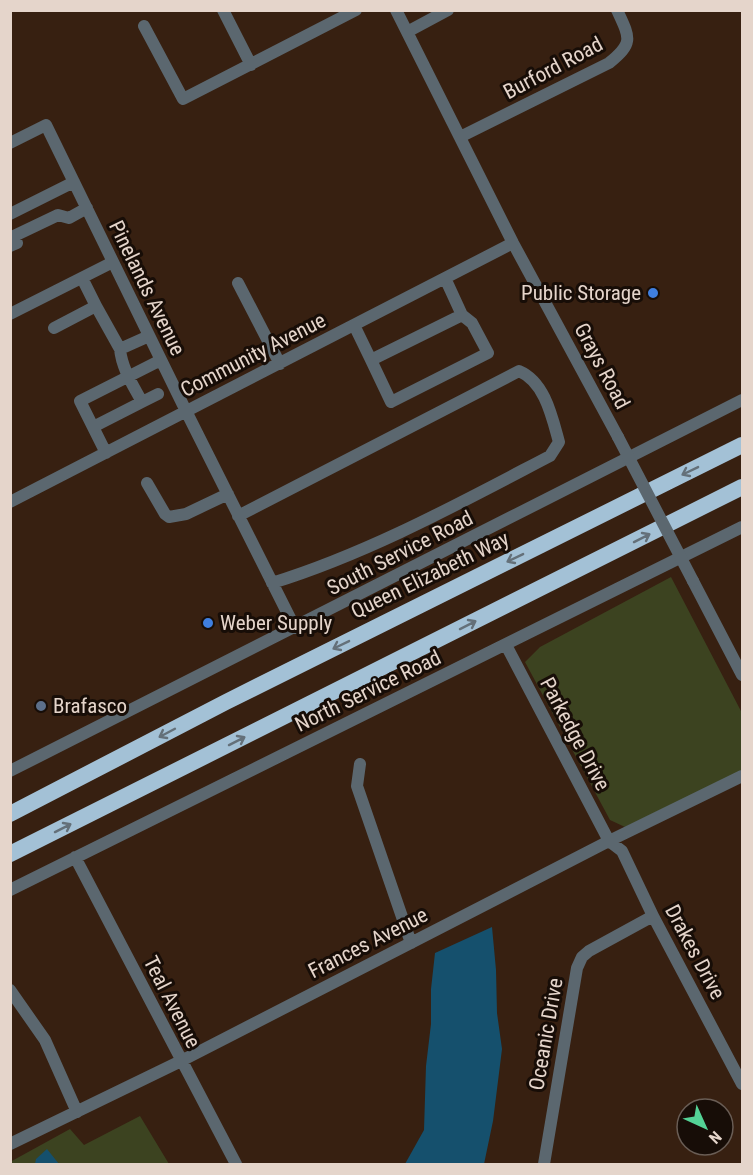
<svg xmlns="http://www.w3.org/2000/svg" width="753" height="1175" viewBox="0 0 753 1175" font-family="'Roboto Condensed',sans-serif">
<style>
.green{fill:#3c4320}
.water{fill:#15506d}
.lines{fill:none;stroke-linecap:round;stroke-linejoin:round}
.minor{stroke:#5b676f;stroke-width:12}
.highway{stroke:#a3c1d6;stroke-width:16}
.minor-bridge{stroke:#5b676f;stroke-width:12}
.oneway{stroke:#647079}
.shop-dot{fill:#3f7fe0;stroke:#170d07;stroke-width:2}
.service-dot{fill:#5c6f8a;stroke:#170d07;stroke-width:2}
.labels{text-anchor:middle;dominant-baseline:central;stroke-width:6;stroke-linejoin:round;paint-order:stroke}
.street-label{font-size:21px;fill:#e5d5cb;stroke:#170d07}
.poi-label{font-size:21px;fill:#e5d5cb;stroke:#170d07;text-anchor:start}
</style>
<rect width="100%" height="100%" fill="#372011"/>
<path class="green" d="M671,577L742,713V771L625,827L610,820L525,662L540,647Z
M140,1116L169,1164H11L10,1162L70,1129L84,1145Z"/>
<path class="water" d="M492,927L496,970L497,1013L502,1049L493,1121L484,1164H405L424,1130L426,1066L431,1024V989L435,953Z
M47,1149L59,1164H35L36,1159Z"/>
<g class="lines">
<path class="minor" d="M223,10L251,65
M396,10L513,243L618,437
M144,26L183,99L356,10
M407,32L448,10
M460,137L609,63C634,43 630,38 617,10
M10,143L46,125L186,411L295,628
M10,214L74,182
M10,246L17,243L14,236L58,215L69,218L87,208
M238,283L280,364
M96,306L120,349L149,336
M10,314L113,262
M354,325L371,360L462,315L445,278
M54,328L96,306L82,278
M120,349C122,369 133,385 142,402L93,427L80,401L161,360
M371,360L391,402L488,353L472,323L462,315
M142,402L158,394
M93,427L106,453
M147,483L165,514L169,517L186,514L228,494
M10,502L513,243
M238,516L519,371C545,382 552,417 559,442L550,456C460,503 369,553 272,583
M693,581L742,675
M506,645L609,841L622,851L653,916L742,1084
M360,764L357,786L411,943
M10,771L742,400
M75,857L236,1164
M10,890L742,527
M10,990L45,1040L77,1112
M10,1144L181,1061L609,841L742,776
M544,1164L577,968L582,957L589,951L653,916"/>
<path class="highway" d="M10,814L226,702L742,445
M10,854L742,487"/>
<path class="minor-bridge" d="M618,437L693,581"/>
</g>
<defs><path id="oneway-shaft" d="M-6 0H5M1.5-3L5.5 0L1.5 3" fill="none" stroke-width="1.6" stroke-linecap="round" stroke-linejoin="round" transform="scale(1.5)"/></defs>
<g class="oneway">
<use href="#oneway-shaft" transform="translate(690 471) rotate(154)"/>
<use href="#oneway-shaft" transform="translate(642 538) rotate(-27)"/>
<use href="#oneway-shaft" transform="translate(515 558) rotate(154)"/>
<use href="#oneway-shaft" transform="translate(468 625) rotate(-27)"/>
<use href="#oneway-shaft" transform="translate(341 645) rotate(154)"/>
<use href="#oneway-shaft" transform="translate(167 733) rotate(152)"/>
<use href="#oneway-shaft" transform="translate(237 741) rotate(-27)"/>
<use href="#oneway-shaft" transform="translate(63 828) rotate(-27)"/>
</g>
<g class="shop-dot">
<circle cx="653" cy="293" r="6"/>
<circle cx="208" cy="623" r="6"/>
</g>
<circle class="service-dot" cx="41" cy="706" r="6"/>
<g class="labels">
<g class="street-label">
<text transform="translate(553 68) rotate(-28)">Burford Road</text>
<text transform="translate(147 288) rotate(64)">Pinelands Avenue</text>
<text transform="translate(253 355) rotate(-27)">Community Avenue</text>
<text transform="translate(602 366) rotate(62)">Grays Road</text>
<text transform="translate(400 553) rotate(-27)">South Service Road</text>
<text transform="translate(430 575) rotate(-26)">Queen Elizabeth Way</text>
<text transform="translate(368 691) rotate(-26)">North Service Road</text>
<text transform="translate(575 734) rotate(62)">Parkedge Drive</text>
<text transform="translate(368 943) rotate(-27)">Frances Avenue</text>
<text transform="translate(695 952) rotate(62)">Drakes Drive</text>
<text transform="translate(172 1002) rotate(63)">Teal Avenue</text>
<text transform="translate(546 1034) rotate(-80)">Oceanic Drive</text>
</g>
<g class="poi-label">
<text x="641" y="293" text-anchor="end">Public Storage</text>
<text x="220" y="623">Weber Supply</text>
<text x="53" y="706">Brafasco</text>
</g>
</g>
<rect width="753" height="1175" fill="none" stroke="#e5d5cb" stroke-width="24"/>
<g transform="translate(705 1127) rotate(135)"><circle r="28" fill="#170d07" stroke="#695d55" stroke-width="1.5"/>
<path d="M0-4.5L10 22L0 15L-10 22Z" fill="#54d396"/>
<text y="-9" font-size="16" font-weight="bold" text-anchor="middle" fill="#e5d5cb">N</text>
</g>
</svg>
